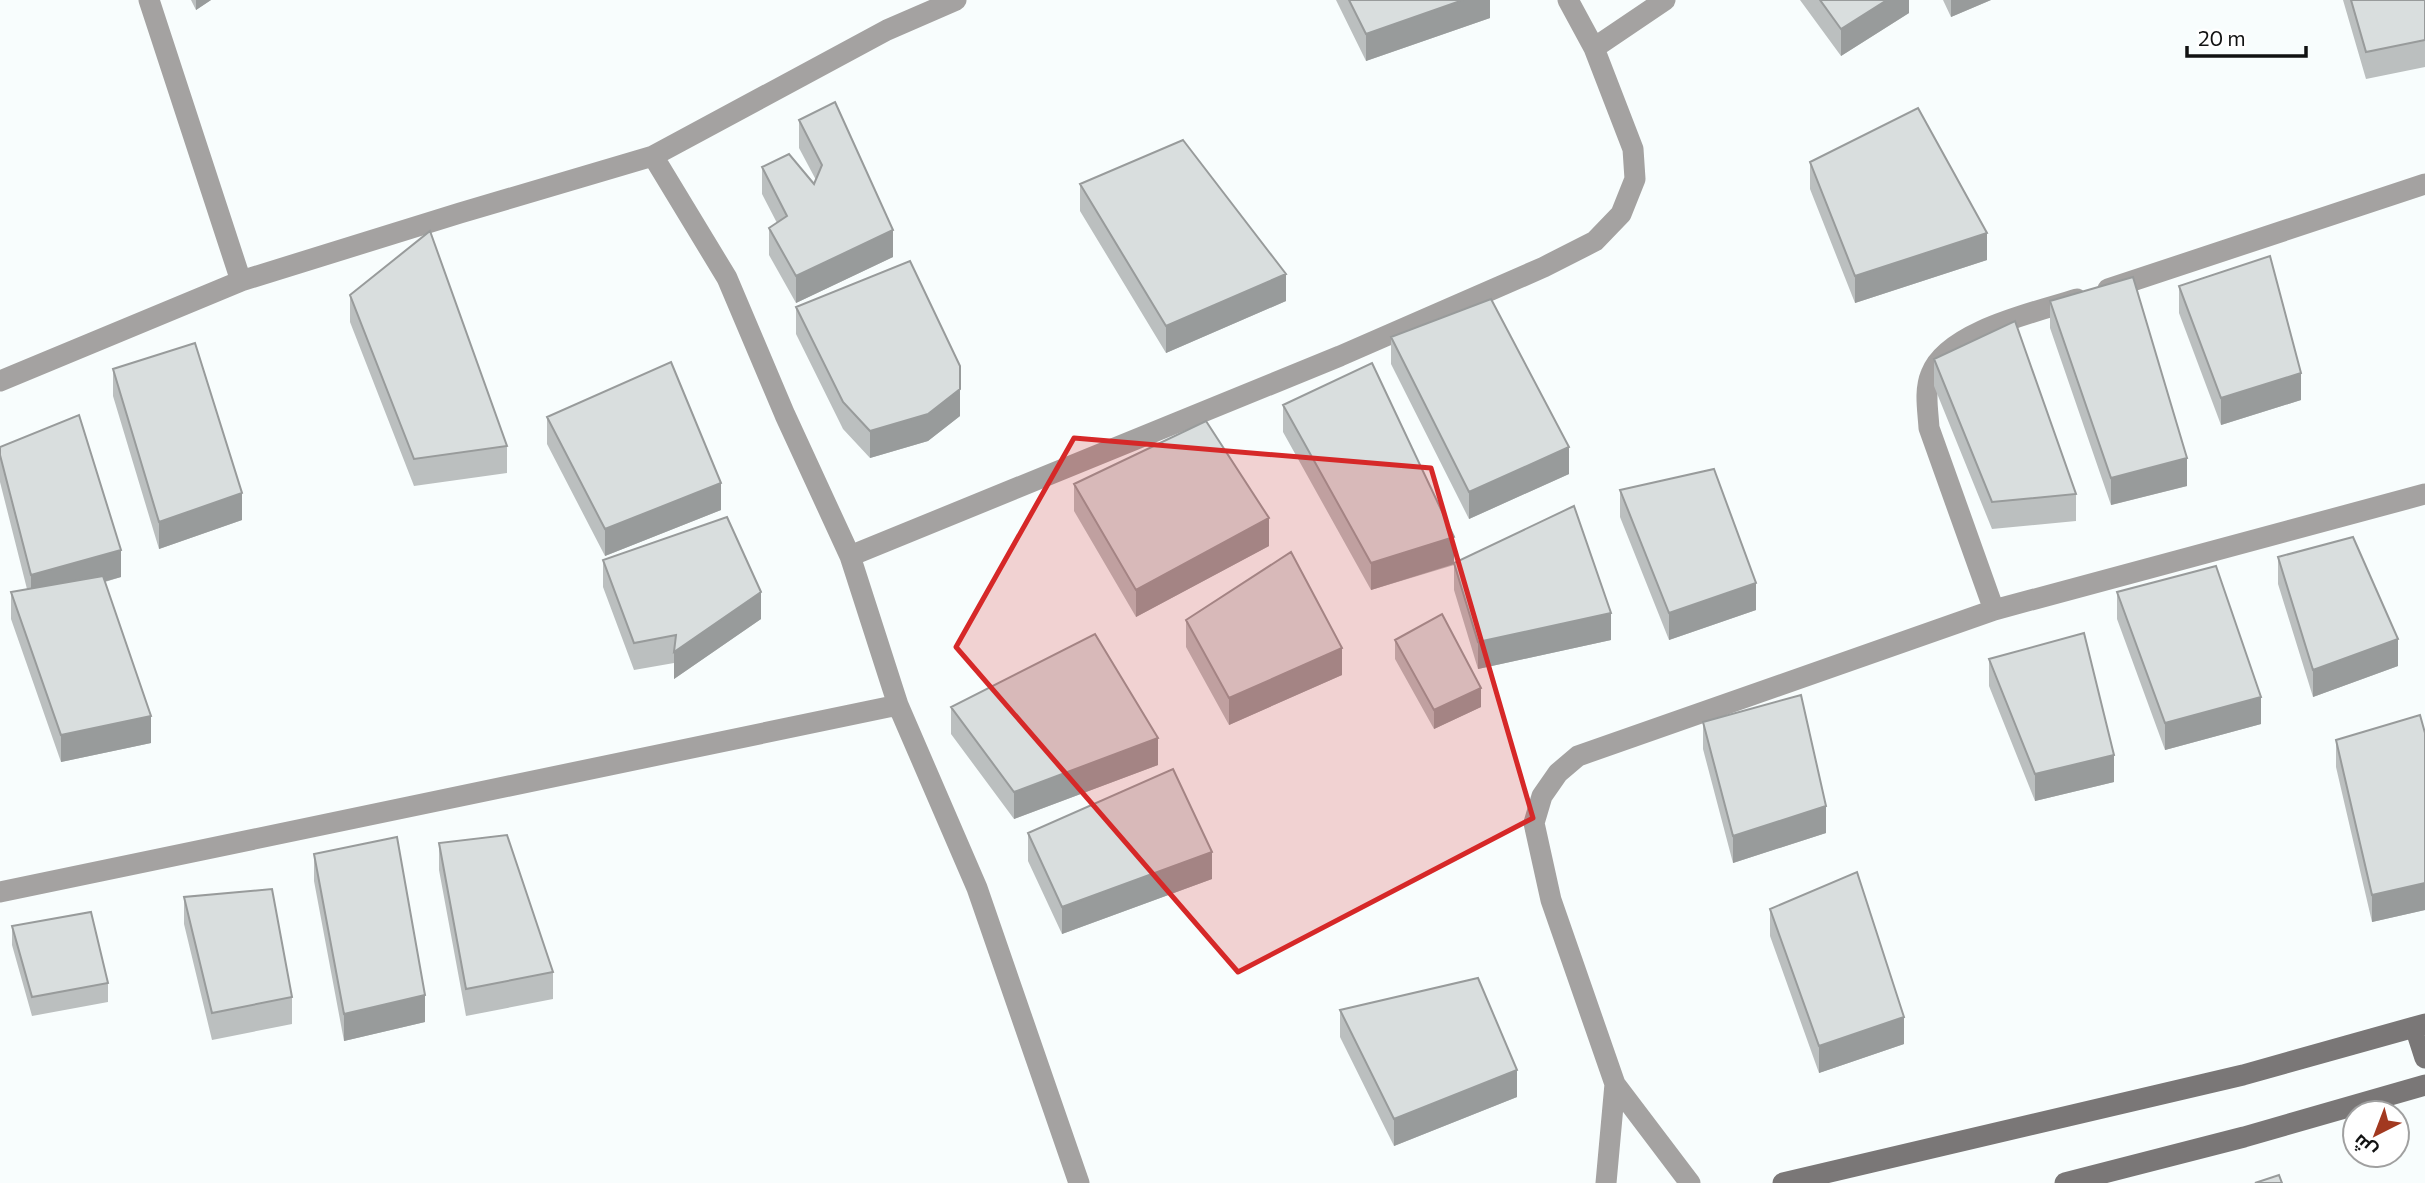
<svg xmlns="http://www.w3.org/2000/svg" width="2425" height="1183" viewBox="0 0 2425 1183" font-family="Commissioner,Cairo,sans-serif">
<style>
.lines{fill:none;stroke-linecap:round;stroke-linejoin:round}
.street{stroke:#a4a2a1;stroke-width:21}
.secondary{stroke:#7a7777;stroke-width:21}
.wall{fill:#bbbfbf}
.shaded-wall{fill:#989b9b}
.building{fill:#d9dede;stroke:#989b9b;stroke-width:2}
.marked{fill:#d62828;fill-opacity:0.2;stroke:#d62828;stroke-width:5;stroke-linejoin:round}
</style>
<rect width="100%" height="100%" fill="#f8fdfd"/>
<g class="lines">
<path class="street" d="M149,0L241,281
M1594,48L1665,0
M653,156L887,30L956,0
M2108,289L2425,184
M0,381L241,281L460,213L653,156L727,278L785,415L850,556L898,705L977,888L1079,1183
M850,556L1340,356L1544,267L1595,241L1621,214L1635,179L1633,149L1594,48L1568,0
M1994,610L1929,428C1928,410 1924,391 1931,374C1947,331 2036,312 2077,299
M0,892L898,705
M1606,1183L1615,1084
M1690,1183L1615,1084L1551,900L1534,823L1542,796L1558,773L1578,756L1994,610L2425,494"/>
<path class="secondary" d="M2415,1027L2425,1058
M1783,1183L2243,1075L2425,1024
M2065,1183L2244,1137L2425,1085"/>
</g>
<path class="wall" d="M191,0H211L196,10Z
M1336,0H1490V18L1366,61Z
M1800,0H1909V13L1841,56Z
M1943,0H1991L1951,17Z
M2343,0H2425V67L2366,79Z
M799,120L893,257L796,303L769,255V228L777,223L762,194V167L814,184L816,180L799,148Z
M1810,162L1987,260L1855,303L1810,189Z
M1080,184L1286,301L1166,353L1080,211Z
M2179,286L2301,400L2221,425L2179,313Z
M350,295L507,446V473L414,486L350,322Z
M2050,301L2187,486L2111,505L2050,328Z
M796,307L960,416L928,441L870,458L843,429L796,334Z
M1391,337L1569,474L1469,519L1391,364Z
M1934,359L2076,494V521L1992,529L1934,386Z
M113,369L242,520L159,549L113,396Z
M1283,405L1454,563L1611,640L1478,669L1454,590V565L1371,590L1283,432Z
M547,417L721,510L605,556L547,444Z
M0,447L121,577L105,582L151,743L61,762L11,619V592L27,589L0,482Z
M1074,484L1269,546L1136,617L1074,511Z
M1620,490L1756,610L1669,640L1620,517Z
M2278,557L2398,666L2313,697L2278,584Z
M603,560L761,619L674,679V663L634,670L603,587Z
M2117,592L2261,724L2165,750L2117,619Z
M1186,620L1342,675L1229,725L1186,647Z
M1395,640L1481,707L1434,729L1395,659Z
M1989,659L2114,782L2035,801L1989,686Z
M951,707L1158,765L1014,819L951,734Z
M1703,722L1826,833L1733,863L1703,749Z
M2425,733V910L2372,922L2336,767V740Z
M1028,833L1212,879L1062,934L1028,861Z
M439,843L553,972V999L466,1016L439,870Z
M314,854L425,1022L344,1041L314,881Z
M184,897L292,997V1024L212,1040L184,924Z
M1770,909L1904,1044L1819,1073L1770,936Z
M12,926L108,983V1002L32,1016L12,945Z
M1340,1010L1517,1097L1394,1146L1340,1037Z"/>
<path class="shaded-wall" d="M196,0H211L196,10Z
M1463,0H1490V18L1366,61V34Z
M1887,0H1909V13L1841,56V29Z
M1951,0H1991L1951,17Z
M893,230V257L796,303V276Z
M1987,233V260L1855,303V276Z
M1286,274V301L1166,353V326Z
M2301,373V400L2221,425V398Z
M960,389V416L928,441L870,458V431Z
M1569,447V474L1469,519V492Z
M2187,458V486L2111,505V478Z
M721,483V510L605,556V529Z
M242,493V520L159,549V522Z
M1269,518V546L1136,617V590Z
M1454,537V564L1371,590V563Z
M121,550V577L31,602V575Z
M1756,583V610L1669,640V613Z
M761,592V619L674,679V652Z
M1611,613V640L1478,669V642Z
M2398,639V666L2313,697V670Z
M1342,648V675L1229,725V698Z
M1481,688V707L1434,729V710Z
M2261,697V724L2165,750V723Z
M151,716V743L61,762V735Z
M1158,738V765L1014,819V792Z
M2114,755V782L2035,801V774Z
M1826,806V833L1733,863V836Z
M1212,852V879L1062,934V907Z
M2425,883V910L2372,922V895Z
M425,995V1022L344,1041V1014Z
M1904,1017V1044L1819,1073V1046Z
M1517,1070V1097L1394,1146V1119Z"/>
<path class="building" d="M1349,0H1463L1366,34Z
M1820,0H1887L1841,29Z
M2351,0H2425V40L2366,52Z
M835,102L893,230L796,276L769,228L787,216L762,167L789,154L814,184L822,165L799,120Z
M1918,108L1987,233L1855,276L1810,162Z
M1183,140L1286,274L1166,326L1080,184Z
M430,231L507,446L414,459L350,295Z
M2270,256L2301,373L2221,398L2179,286Z
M910,261L960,366V389L928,414L870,431L843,402L796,307Z
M2133,277L2187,458L2111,478L2050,301Z
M1491,299L1569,447L1469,492L1391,337Z
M2015,321L2076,494L1992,502L1934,359Z
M195,343L242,493L159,522L113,369Z
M671,362L721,483L605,529L547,417Z
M1372,363L1454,537L1371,563L1283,405Z
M79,415L121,550L31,575L0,455V447Z
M1206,421L1269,518L1136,590L1074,484Z
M1714,469L1756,583L1669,613L1620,490Z
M1574,506L1611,613L1478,642L1454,563Z
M727,517L761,592L674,652L676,635L634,643L603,560Z
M2353,537L2398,639L2313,670L2278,557Z
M1291,552L1342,648L1229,698L1186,620Z
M2216,566L2261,697L2165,723L2117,592Z
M103,576L151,716L61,735L11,592Z
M1442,614L1481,688L1434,710L1395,640Z
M2084,633L2114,755L2035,774L1989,659Z
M1095,634L1158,738L1014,792L951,707Z
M1801,695L1826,806L1733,836L1703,722Z
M2420,715L2425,733V883L2372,895L2336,740Z
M1173,769L1212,852L1062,907L1028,833Z
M507,835L553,972L466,989L439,843Z
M397,837L425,995L344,1014L314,854Z
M1857,872L1904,1017L1819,1046L1770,909Z
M272,889L292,997L212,1013L184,897Z
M91,912L108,983L32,997L12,926Z
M1478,978L1517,1070L1394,1119L1340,1010Z
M2279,1175L2282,1183H2255Z"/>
<path class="marked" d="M1074,438L1431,468L1533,818L1238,972L956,647Z"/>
<g transform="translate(2376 1134) rotate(222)"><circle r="33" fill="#ffffff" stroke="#a0a0a0" stroke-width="2"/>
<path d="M0-5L12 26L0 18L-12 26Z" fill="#a23920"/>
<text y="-10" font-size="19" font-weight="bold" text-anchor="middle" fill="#111212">ش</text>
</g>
<path d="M2187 46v10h119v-10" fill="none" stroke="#111212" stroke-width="3.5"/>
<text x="2198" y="46" font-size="21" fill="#111212" stroke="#ffffff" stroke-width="5" paint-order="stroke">20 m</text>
</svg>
